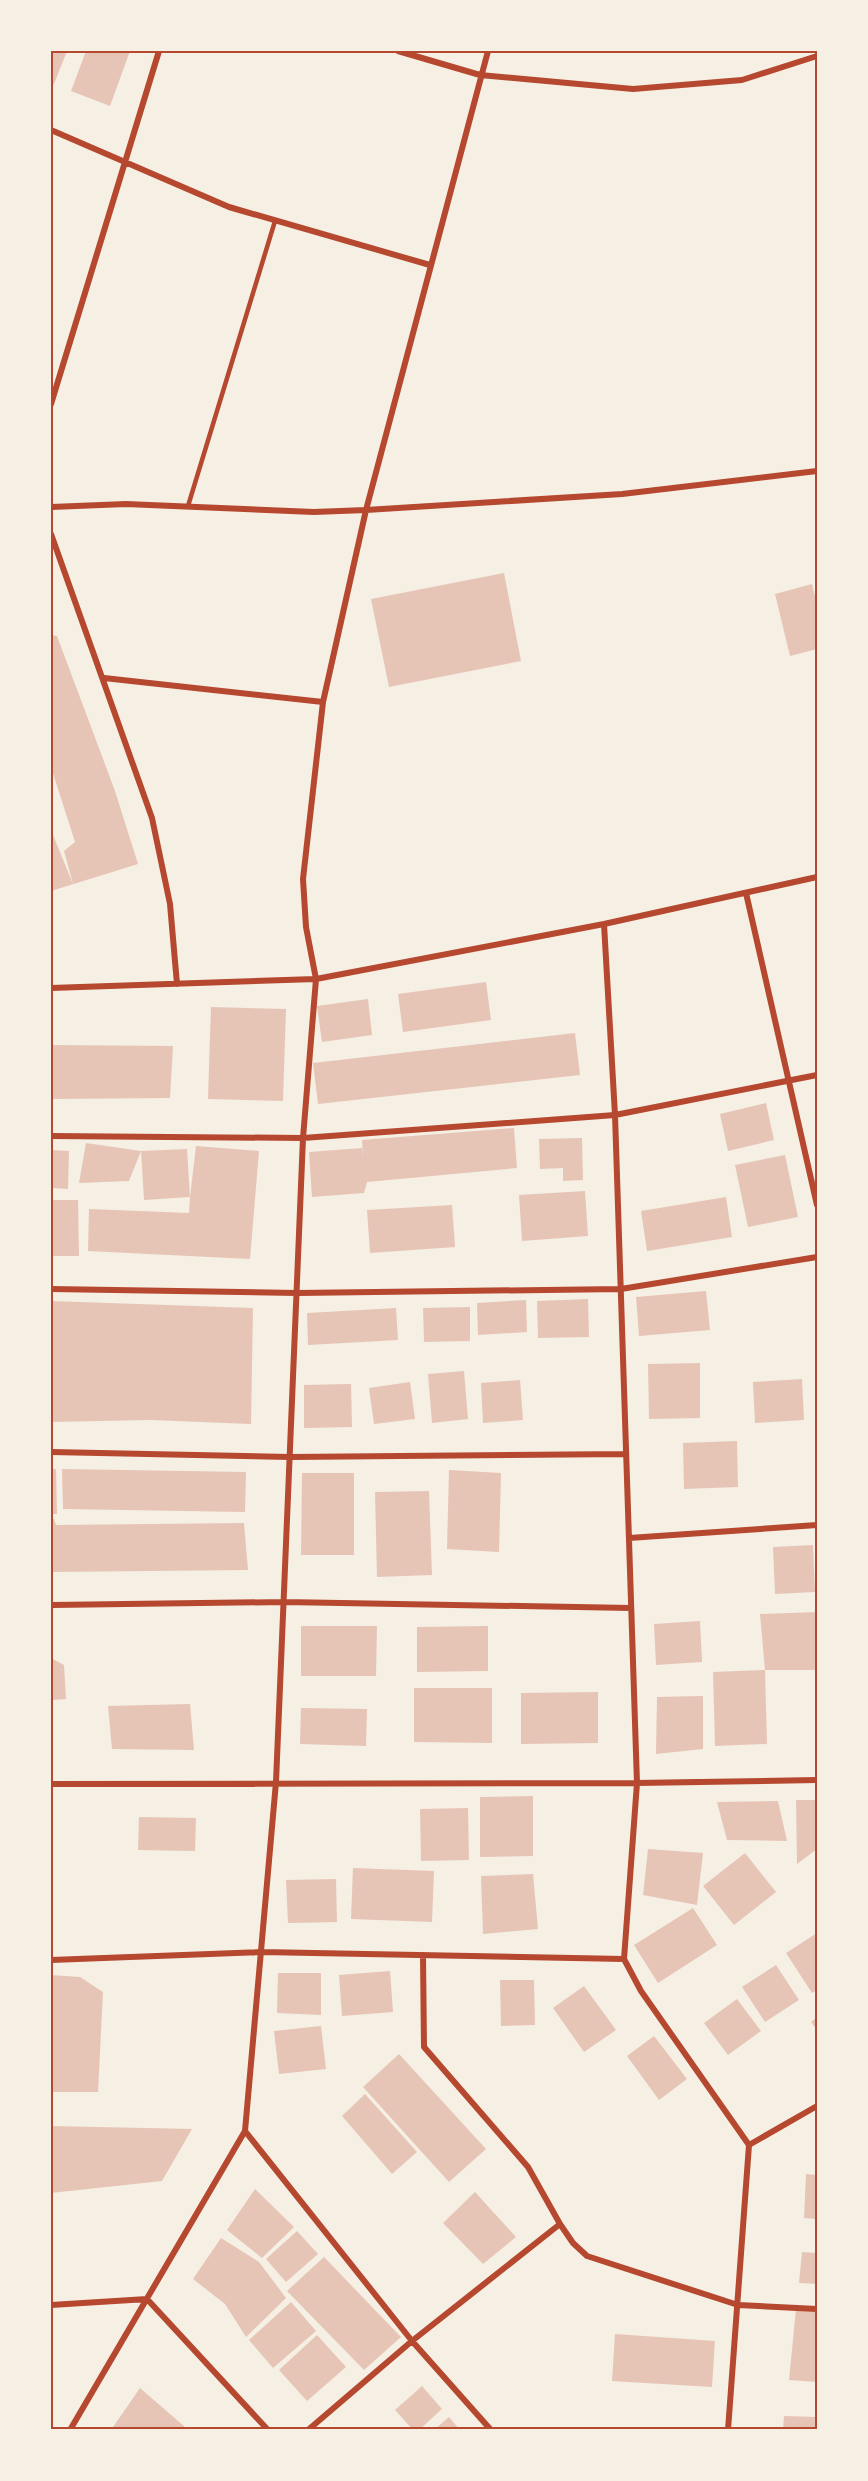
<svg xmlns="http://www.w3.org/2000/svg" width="868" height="2481" viewBox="0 0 868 2481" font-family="Signika,sans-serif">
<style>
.building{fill:#e6c5b7}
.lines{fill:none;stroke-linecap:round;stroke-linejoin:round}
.service{stroke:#b5482f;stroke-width:4.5}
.minor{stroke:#b5482f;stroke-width:6}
.neatline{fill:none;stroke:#b5482f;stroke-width:2}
</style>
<rect width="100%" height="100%" fill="#f6efe4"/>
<path class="building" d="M51,51H67L54,84L51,83Z
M86,51H130L110,106L71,91Z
M504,573L521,661L389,687L371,599Z
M812,584L817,605V649L790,656L775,594Z
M51,635L57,636L115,791L138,864L51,891V830L73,884L64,851L75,842L51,767Z
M486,982L491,1020L403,1032L398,994Z
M368,999L372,1035L322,1042L317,1006Z
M211,1007L286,1009L283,1101L208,1099Z
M575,1033L580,1075L318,1104L313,1063Z
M51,1045L173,1046L170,1098L51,1099Z
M766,1103L774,1140L728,1151L720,1114Z
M514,1128L517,1168L367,1182L364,1193L312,1197L309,1152L362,1148L363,1157L362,1140Z
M582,1138L583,1180L563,1181V1168L540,1169L539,1139Z
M86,1143L141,1151L129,1181L79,1183Z
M196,1146L259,1151L250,1259L88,1251L89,1209L189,1213L190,1197L144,1200L141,1151L187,1149L190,1197Z
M51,1150L69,1151L68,1189L51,1188Z
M785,1155L798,1217L748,1227L735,1165Z
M585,1191L588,1236L522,1241L519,1195Z
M726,1197L732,1237L647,1251L641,1211Z
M51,1200H78L79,1256H51Z
M452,1205L455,1247L370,1253L367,1210Z
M706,1291L710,1330L639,1336L636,1297Z
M588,1299L589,1337L538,1338L537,1301Z
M526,1300L527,1332L478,1335L477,1303Z
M51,1301L253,1308L251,1424L150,1420L51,1422Z
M470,1307V1341L424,1342L423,1308Z
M396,1308L398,1340L308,1345L307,1313Z
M700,1363V1418L649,1419L648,1364Z
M464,1371L468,1419L432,1423L428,1374Z
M802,1379L804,1420L755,1423L753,1382Z
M520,1380L523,1420L483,1423L481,1383Z
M410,1382L415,1419L374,1424L369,1388Z
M351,1384L352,1427L304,1428V1385Z
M737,1441L738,1487L684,1489L683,1443Z
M51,1469H56L57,1514H51Z
M62,1469L246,1472L245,1512L63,1509Z
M449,1470L501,1473L499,1552L447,1549Z
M302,1473H354V1555H301Z
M429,1491L432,1575L377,1577L375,1492Z
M51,1519H54L56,1525L244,1523L248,1570L51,1572Z
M813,1545L815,1592L775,1594L773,1547Z
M817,1612V1670H765L760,1614Z
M700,1621L702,1662L656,1665L654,1624Z
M301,1626H377L376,1676H301Z
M488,1626V1671L417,1672V1627Z
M51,1658L64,1665L66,1699L51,1700Z
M765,1670L767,1744L715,1746L713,1672Z
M414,1688H492V1743L414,1742Z
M598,1692V1743L521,1744V1693Z
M703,1696V1749L656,1754L657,1697Z
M190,1704L194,1750L112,1749L108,1706Z
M301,1708L367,1709L366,1746L300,1744Z
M533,1796V1856L480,1857V1797Z
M796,1800H817V1849L797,1864Z
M778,1801L787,1841L727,1840L717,1802Z
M468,1808L469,1860L421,1861L420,1809Z
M139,1817L196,1818L195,1851L138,1850Z
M648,1849L703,1853L697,1905L643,1895Z
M745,1853L776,1892L734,1925L703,1886Z
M353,1868L434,1871L432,1922L351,1919Z
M533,1874L538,1929L483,1934L481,1876Z
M336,1879L337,1922L288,1923L286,1880Z
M693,1908L717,1945L658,1983L634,1945Z
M817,1933V1990L812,1993L786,1953Z
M776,1965L799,2000L765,2022L742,1987Z
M390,1971L393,2012L342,2016L339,1975Z
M278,1973H321V2015L277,2013Z
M51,1975L80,1977L103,1992L98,2092H51Z
M500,1980H534L535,2025L501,2026Z
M584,1986L616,2030L584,2052L553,2008Z
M737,1999L761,2031L728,2055L704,2023Z
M817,2017V2030L811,2022Z
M321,2026L326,2069L279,2074L274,2031Z
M654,2036L687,2079L659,2100L627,2056Z
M399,2054L486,2149L449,2182L363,2087Z
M365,2094L417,2152L392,2174L342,2116Z
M51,2126L192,2129L162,2181L51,2193Z
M806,2174L817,2175V2219L804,2218Z
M255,2189L294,2227L262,2258L227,2230Z
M475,2192L516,2237L483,2264L443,2223Z
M297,2231L318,2254L286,2282L266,2259Z
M221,2238L259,2262L286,2298L246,2337L225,2304L193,2279Z
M802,2252L817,2253V2284L799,2283Z
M324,2257L401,2337L364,2370L287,2291Z
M291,2302L316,2331L273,2368L249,2340Z
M796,2309L817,2311V2382L789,2380Z
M615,2334L715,2341L712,2387L612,2381Z
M317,2335L346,2367L307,2401L279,2370Z
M422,2386L442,2409L419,2430H413L395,2410Z
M140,2388L185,2427L182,2430H111Z
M784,2416L817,2417V2430H783Z
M449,2417L460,2430H434Z"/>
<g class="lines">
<path class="service" d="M188,506L275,221"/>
<path class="minor" d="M398,51L480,75L633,89L742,80L817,56
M51,130L229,207L430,265
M51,404L159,51
M51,507L126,504L314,512L366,510L622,494L817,471
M51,534L152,818L170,904L177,984
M104,678L323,702
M746,893L817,1205
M604,924L615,1115L637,1783L624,1959L641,1991L749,2145L728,2430
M51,988L316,979L604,924L817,877
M51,1136L303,1138L615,1115L817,1075
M51,1289L297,1293L621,1289L817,1257
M51,1452L290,1457L626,1454
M629,1538L817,1525
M51,1605L284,1602L631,1608
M51,1784L637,1783L817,1780
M423,1955L424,2047L528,2167L560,2224L573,2243L587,2256L738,2305L817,2309
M51,1960L261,1952L624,1959
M245,2131L412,2341L491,2430
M749,2145L817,2106
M51,2305L147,2299L268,2430
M70,2430L245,2131L276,1782L303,1138L316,979L306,927L303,879L323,702L366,510L488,51
M308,2430L412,2341L560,2224"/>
</g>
<rect width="868" height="2481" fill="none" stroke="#f6efe4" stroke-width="105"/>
<rect x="52" y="52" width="764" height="2376" class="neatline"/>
</svg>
